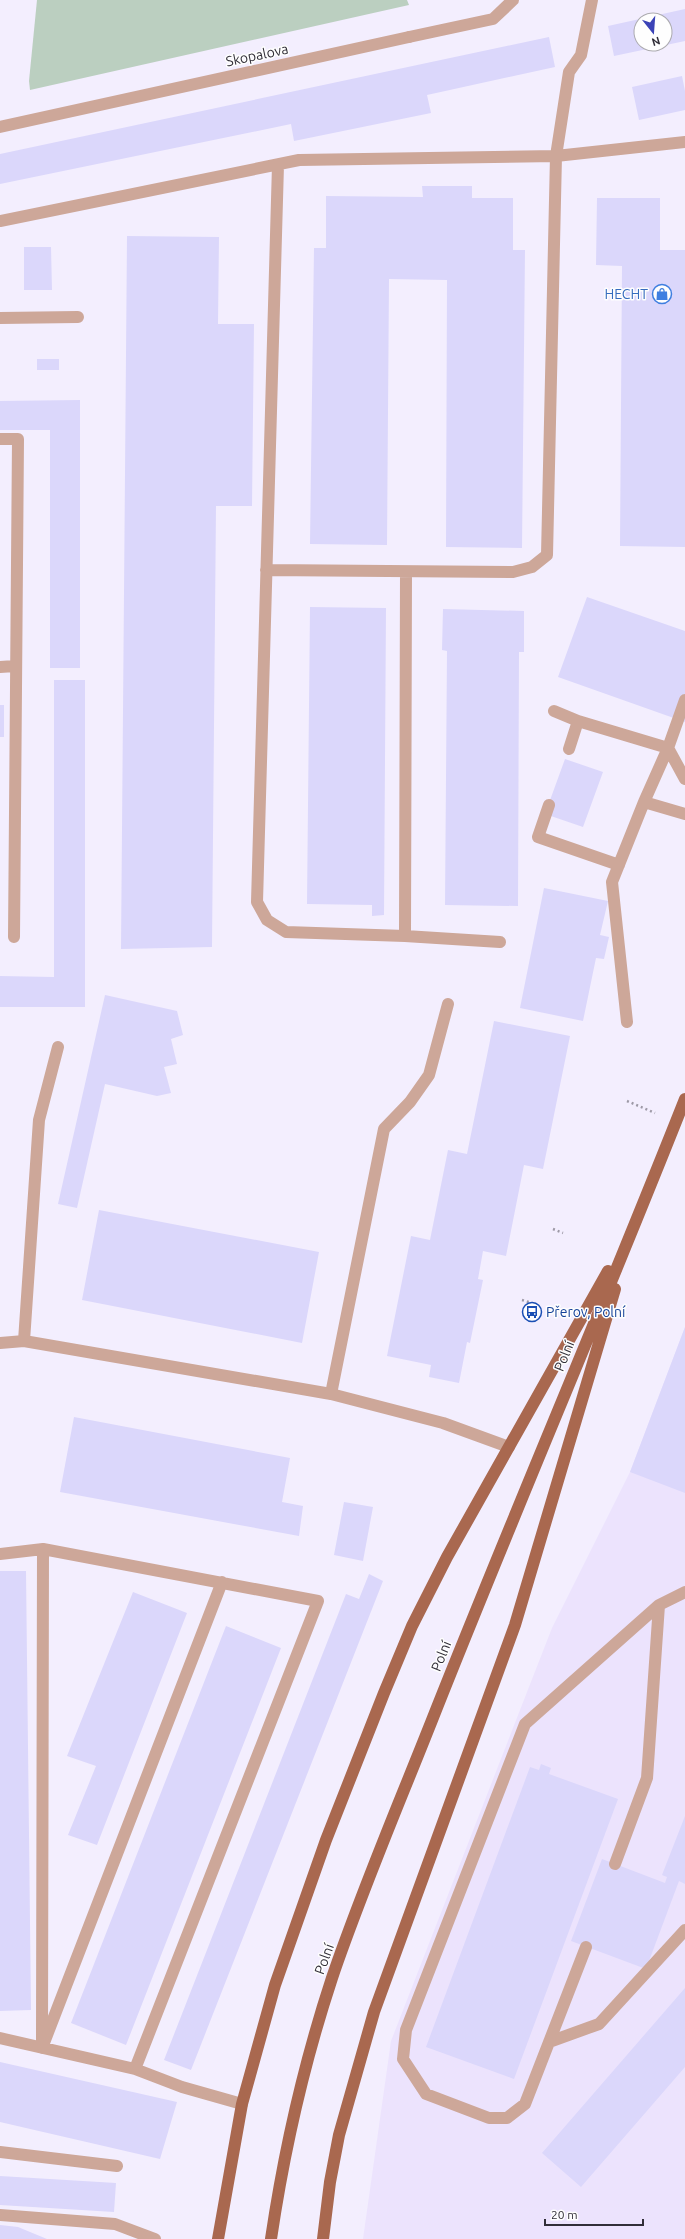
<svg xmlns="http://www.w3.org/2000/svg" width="685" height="2239" viewBox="0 0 685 2239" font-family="Ubuntu,sans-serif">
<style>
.built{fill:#ece3fd}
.green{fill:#bbcfc0}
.building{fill:#dbd7fb;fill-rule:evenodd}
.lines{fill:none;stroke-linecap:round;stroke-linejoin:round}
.path{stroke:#9d99a6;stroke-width:2.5;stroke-dasharray:2 3;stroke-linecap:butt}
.service{stroke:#cda799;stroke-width:12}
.minor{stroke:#cda799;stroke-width:12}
.primary{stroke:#a9684f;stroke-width:12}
.labels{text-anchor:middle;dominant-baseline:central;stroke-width:3;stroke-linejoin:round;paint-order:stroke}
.street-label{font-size:14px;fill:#312e38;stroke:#fefefe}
.shop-label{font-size:14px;fill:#366cbe;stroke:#fefefe;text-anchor:end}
.transit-label{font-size:14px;fill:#164399;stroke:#fefefe;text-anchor:start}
</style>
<rect width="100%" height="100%" fill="#f3eefe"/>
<path class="built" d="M685,1327V2239H363L391,2041L552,1628L630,1472Z"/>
<path class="green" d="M37,0H407L409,5L30,90L29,81Z"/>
<path class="building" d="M685,9V41L614,56L608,26ZM641,20H665V44H641Z
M549,37L555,67L427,95L431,113L294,141L291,124L0,184V154Z
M682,76L685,91V110L639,120L632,87Z
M422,186H472V198H513V250H525L522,548L446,547L447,280L389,279L387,545L310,544L314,248H326V196L423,197Z
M597,198H660V250H685V547L620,546L622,266L596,265Z
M127,236L219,237L218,324H254L252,506H216L212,947L121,949Z
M24,247H51L52,290H24Z
M37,359H59V370H37Z
M80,400V668H50V430H0V401Z
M587,597L685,631V722L558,677Z
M310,607L386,608L384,915L372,916V905L307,904Z
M443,609L524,611V652H519L518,906L445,905L447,651L442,650Z
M54,680H85V1007H0V976L54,977Z
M0,705H4V737H0Z
M565,759L603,772L583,827L545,814Z
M544,888L608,901L600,935L609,937L604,959L596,958L583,1021L520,1008Z
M105,995L177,1011L183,1035L171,1039L177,1064L164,1067L171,1093L157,1096L105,1084L77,1208L58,1204Z
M494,1021L570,1036L543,1169L524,1165L506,1256L483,1251L478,1279L483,1280L470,1343L467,1342L459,1383L429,1377L431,1365L387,1356L411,1236L430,1240L448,1150L467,1154Z
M99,1210L319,1252L302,1343L82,1300Z
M685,1327V1493L630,1472Z
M74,1417L290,1458L282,1502L303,1506L299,1536L60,1492Z
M344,1502L373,1507L363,1561L334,1555Z
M0,1571H26L31,2010L0,2011Z
M369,1574L383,1581L191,2070L164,2060L346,1594L359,1599Z
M133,1592L187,1613L97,1845L68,1835L96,1766L67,1756Z
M226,1626L281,1648L126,2045L71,2023Z
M541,1764L551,1768L549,1774L618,1799L514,2079L426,2047L530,1767L539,1770Z
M685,1816V1884L679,1881L646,1969L571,1941L602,1859L665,1883L667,1877L662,1875Z
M685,1988V2067L581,2187L542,2153Z
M0,2062L177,2102L160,2159L0,2122Z
M0,2176L116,2183L114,2212L0,2205Z
M0,2225L18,2227L47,2239H0Z"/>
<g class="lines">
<path class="path" d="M627,1101L655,1113
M553,1229L563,1233
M522,1300L535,1304"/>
<path class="service" d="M0,127L409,37
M278,165L257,902L267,920L286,932L405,936L406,572
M0,221L299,160L556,156L685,142
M0,318L78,317
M266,570L513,572L532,567L547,555L556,156L569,72L581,55L592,0
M685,700L668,748L685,779
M554,711L578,721L668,748L644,802
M569,749L578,721
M549,805L538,837L619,865
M405,936L500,942
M627,1022L612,882L644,802L685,814
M24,1341L39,1120L58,1047
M0,1343L24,1341L331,1394L384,1129L410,1102L429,1075L448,1004
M331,1394L443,1423L509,1447
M0,1554L43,1549L318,1601L135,2069L0,2038
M615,1864L647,1778L659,1605L685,1592
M586,1947L525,2104L507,2118H489L426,2094L403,2059L406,2030L525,1724L659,1605
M42,2041L43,1549
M549,2042L599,2024L685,1930
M42,2048L222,1582
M135,2069L182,2087L242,2104
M0,2152L117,2166
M0,2215L115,2224L155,2239"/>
<path class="minor" d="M409,37L493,19L513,0
M0,439H18L14,937
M0,667L15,666"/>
<path class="primary" d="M218,2239L242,2104L275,1985L326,1840L384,1693L412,1626L447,1557L608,1271
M271,2239C284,2151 304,2063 332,1978C363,1887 401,1799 436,1710C517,1506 604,1304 685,1099
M323,2239L330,2182L339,2135L374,2012L515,1625L615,1289"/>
</g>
<defs>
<g id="shop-ring" transform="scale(1)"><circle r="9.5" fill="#fefefe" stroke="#3f7fe0" stroke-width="1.5"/><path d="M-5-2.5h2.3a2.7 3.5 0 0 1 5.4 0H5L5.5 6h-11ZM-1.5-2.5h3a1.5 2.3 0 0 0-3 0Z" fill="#3f7fe0"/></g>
<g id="bus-ring" transform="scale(1)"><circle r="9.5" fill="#fefefe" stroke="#1a4fb4" stroke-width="1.5"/><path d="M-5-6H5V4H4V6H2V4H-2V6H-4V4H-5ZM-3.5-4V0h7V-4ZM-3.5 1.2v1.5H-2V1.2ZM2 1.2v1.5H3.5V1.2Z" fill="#1a4fb4"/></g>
</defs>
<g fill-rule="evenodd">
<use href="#shop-ring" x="662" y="294"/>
<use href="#bus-ring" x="532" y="1312"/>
</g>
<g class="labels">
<g class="street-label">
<text transform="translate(257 55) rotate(-12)">Skopalova</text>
<text transform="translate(564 1356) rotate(-68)">Polní</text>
<text transform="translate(441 1656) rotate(-68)">Polní</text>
<text transform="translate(324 1959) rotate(-70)">Polní</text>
</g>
<g class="shop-label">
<text x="648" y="294">HECHT</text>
</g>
<g class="transit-label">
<text x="546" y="1312">Přerov, Polní</text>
</g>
</g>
<g transform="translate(653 32) rotate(163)"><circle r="19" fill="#fefefe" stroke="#acabaf"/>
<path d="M0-3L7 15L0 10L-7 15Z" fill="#3b43b7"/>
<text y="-6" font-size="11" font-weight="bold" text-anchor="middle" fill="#312e38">N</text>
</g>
<path d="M545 2219v6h98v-6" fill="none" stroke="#312e38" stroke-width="2"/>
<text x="551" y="2219" font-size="12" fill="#312e38" stroke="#fefefe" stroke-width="3" paint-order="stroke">20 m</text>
</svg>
